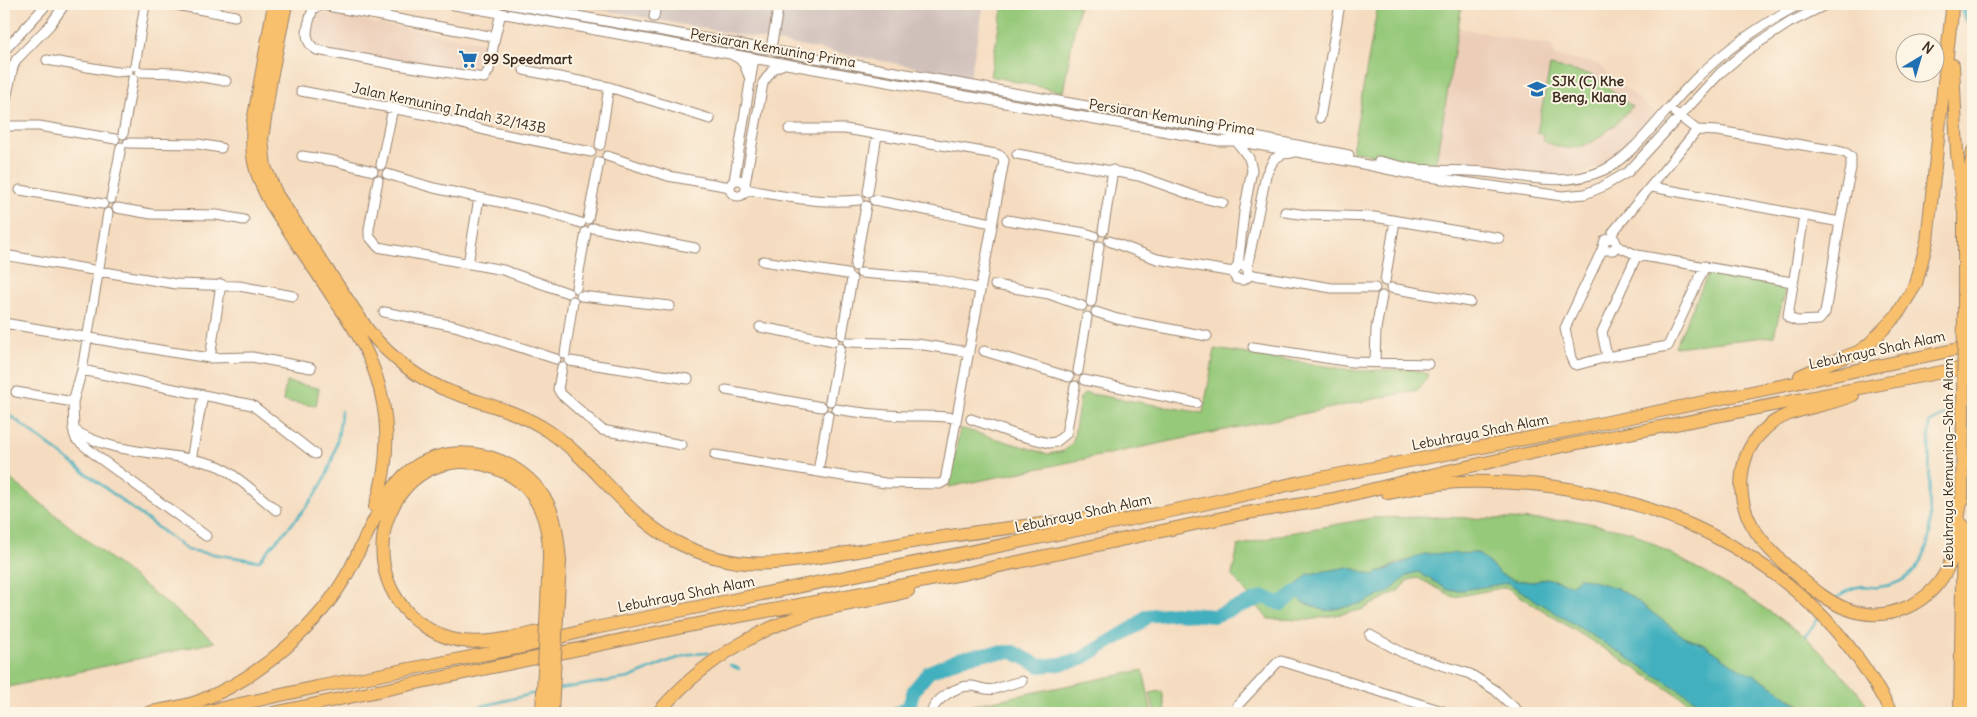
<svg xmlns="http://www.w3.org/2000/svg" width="1977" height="717" viewBox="0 0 1977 717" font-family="Delius,sans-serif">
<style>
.built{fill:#eccdb8}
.industrial{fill:#cfc0ba}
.green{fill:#96c97a;stroke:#687a4c}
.water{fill:#42b0be;stroke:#3e6d6e}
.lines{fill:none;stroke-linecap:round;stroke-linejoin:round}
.stream{stroke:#42b0be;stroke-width:2.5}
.river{stroke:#42b0be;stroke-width:14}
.minor-casing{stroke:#98836f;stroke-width:11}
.highway-casing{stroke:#98836f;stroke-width:14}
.minor{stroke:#fff;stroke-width:9}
.highway{stroke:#f8bf6c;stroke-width:12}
.highway-bridge-casing{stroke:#98836f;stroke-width:14;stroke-linecap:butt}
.highway-bridge{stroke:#f8bf6c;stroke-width:12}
.labels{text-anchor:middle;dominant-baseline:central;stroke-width:4;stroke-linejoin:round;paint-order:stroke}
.street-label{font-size:14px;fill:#3b2a1e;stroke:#fcf5e5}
.poi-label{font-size:14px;font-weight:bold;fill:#3b2a1e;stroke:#fcf5e5;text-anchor:start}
</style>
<rect width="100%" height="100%" fill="#fcf5e5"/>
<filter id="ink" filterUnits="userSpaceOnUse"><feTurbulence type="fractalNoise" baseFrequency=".02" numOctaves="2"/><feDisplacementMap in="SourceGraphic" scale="10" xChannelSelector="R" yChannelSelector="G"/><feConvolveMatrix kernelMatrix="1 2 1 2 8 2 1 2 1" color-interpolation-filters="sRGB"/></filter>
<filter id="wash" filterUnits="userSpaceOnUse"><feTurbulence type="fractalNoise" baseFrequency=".0096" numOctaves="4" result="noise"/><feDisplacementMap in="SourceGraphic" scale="20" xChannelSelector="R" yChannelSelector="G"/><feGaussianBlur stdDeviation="1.12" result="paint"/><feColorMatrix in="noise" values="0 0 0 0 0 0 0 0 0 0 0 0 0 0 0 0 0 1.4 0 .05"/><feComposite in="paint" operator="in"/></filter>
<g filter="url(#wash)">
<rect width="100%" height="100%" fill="#f5dcc0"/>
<path class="built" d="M315,12L491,44L486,72L483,75L394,62L315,46L309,36Z
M1458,28L1552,46L1554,56L1596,63L1657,115L1628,145L1607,163L1578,174L1553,176L1436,159Z"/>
<path class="industrial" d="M570,4H984L970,77Z"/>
<path class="green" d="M1003,4H1079L1063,92L990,76Z
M1378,4H1462L1435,167L1352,151Z
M1550,66L1593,75L1632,107C1617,123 1591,151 1566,148C1559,147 1551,144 1543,141L1544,135L1537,133Z
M1714,273L1781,285L1785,291L1774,336L1675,347L1708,274Z
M1215,349L1358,371L1409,369L1429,374L1418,390L949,487L960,428L1048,454L1064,451L1073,442L1080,398L1085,393L1203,413Z
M286,382L319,388L316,406L283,401Z
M4,474L215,642L4,688Z
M1430,517L1579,521L1632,532L1745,595L1805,636L1854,687L1873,713H1809L1796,702L1732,664L1705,645L1684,637L1632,597L1617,588L1573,585L1546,578L1534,582L1513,580L1500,574L1478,553L1400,562L1373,575L1348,567L1389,592L1408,575L1418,572L1448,590H1463L1508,583L1716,713H1706L1506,587L1454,597L1418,578L1408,580L1398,591L1361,610L1309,620L1268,619L1232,575L1238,546L1284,534L1372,518Z
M1143,670L1152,713H970L968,706Z
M1162,691L1166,712L1155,713L1150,693Z"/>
<path class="water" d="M1961,4H1973V27C1963,22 1960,15 1961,4Z
M1478,553L1500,574L1513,580L1534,582L1546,578L1572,585L1579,577L1617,588L1632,597L1684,637L1705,645L1732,664L1767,682L1809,713H1716L1508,583L1463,590H1448L1418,572L1408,575L1389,592L1360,604L1325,611L1302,602L1293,588L1308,574L1348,567L1373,575L1424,554Z"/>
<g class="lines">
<path class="stream" d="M4,411L187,550L259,561C275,540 295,523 310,502C330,477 339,443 341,411
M1835,599C1844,593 1852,587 1863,586C1868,586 1873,588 1878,587C1911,584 1924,564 1930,534L1929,423L1950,412L1959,411
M1805,636L1819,618
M730,665L739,669
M558,689L629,678L669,661L691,654L708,653
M454,713L540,692"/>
<path class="river" d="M898,713L909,706L914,690L929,672L962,658L987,653L1013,652L1040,666L1060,664L1079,660L1096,650L1136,626L1147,616L1175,613L1214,616L1264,597L1281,604L1296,592L1313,590"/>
</g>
</g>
<g filter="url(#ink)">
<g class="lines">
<g class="minor-casing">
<path id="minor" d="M171,4L235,16
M449,4L1219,141H1235L1358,163L1415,175L1562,196L1585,194L1602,187L1628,172L1720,73L1746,51L1789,23L1827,4
M508,4L766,49L771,48L777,51L1177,122L1349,155
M654,17L656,4
M495,37L489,70L484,78L397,65L317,50C301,42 308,23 313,9L322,5L495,37L501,13
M771,48L779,4
M4,51L47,4
M734,56C744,59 746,69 750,79
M47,60L116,72L128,71
M135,66L145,4
M524,70L609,87L710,119
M140,72L178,73L226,81
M301,91L428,115L492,132L591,152
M4,108L13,67L16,60L50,25L65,4
M1675,113L1697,130
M1320,118L1340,4
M4,126H39L115,139
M1697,130L1718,131L1838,151L1846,153L1851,157V168L1840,222L1825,313L1819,320L1797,321L1789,318L1788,316L1804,216
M123,134L133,78
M1236,141L1249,158L1252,170L1244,212L1238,266L1233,272L1236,279L1243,280L1248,277V269L1243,265L1238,266
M128,143L198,144L221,148
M600,145L609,87
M1017,154L1139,176L1195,196L1223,203
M302,156L334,161L373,171
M607,156L668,176L730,187
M1379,161C1391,164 1403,167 1416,169C1439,171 1462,170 1484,172C1525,176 1565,188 1604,170C1633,156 1662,114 1685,90C1718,54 1757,27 1800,4
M381,165L393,108
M387,174L434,188L546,212L581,223
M730 188a8 8 0 1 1 16 0a8 8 0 1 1-16 0Z
M378,180L369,229V236L378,247L503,270L568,293
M734,181L754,58
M745,184L763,83L773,69L784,64
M1652,187L1840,222
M746,189C782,197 822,204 859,200
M20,190L103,204
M868,192L877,135
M111,199L121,147
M874,200L992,223
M117,208L151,214L217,215L244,220
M1285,212L1307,215L1374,217L1499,238
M108,213L82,370L73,402L74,433L76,439L98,457L206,536
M588,219L599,162
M1007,220L1085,233L1094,236
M593,228L695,248
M1103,231L1113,170
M1610,238L1615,240L1617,246L1613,250H1602L1605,240Z
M1612,238L1613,232L1697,130
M1109,241L1157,259L1233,272
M1617,246L1637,255L1792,282
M1602,250L1565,328L1571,358L1574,364L1577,365L1607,357L1668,346L1705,266
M4,255L176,284L239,286L293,296
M763,261L847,274
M468,264L479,198
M855,266L866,206
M1247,268L1266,175L1274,159L1283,154L1292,153
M861,273L936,279L980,289
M1248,274L1332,288H1375
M1385,281L1395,221
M995,285L1049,294L1082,306
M576,288L586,232
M1391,288L1470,302
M581,296L670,306
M1091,302L1099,246
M384,312L455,326L556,359
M1096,312L1117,319L1207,336
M4,323L171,352L210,358L252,357L311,368
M760,327L834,341
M842,335L852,279
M848,342L917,344L969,352
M1253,347L1352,362L1428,364
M984,351L1069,377
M565,354L573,301
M1607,357L1602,332L1637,255
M210,358L221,284
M570,361L688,379
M1375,362L1376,329L1382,296
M562,367L558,389L561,394L602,430L682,445
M82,370L252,405L315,454
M1078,371L1087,317
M1084,380L1196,403
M726,390L822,407
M16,392L73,402
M830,401L840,348
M836,409C859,413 882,415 906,416C925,416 937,415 956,418
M971,419L1017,435L1049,443L1056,442L1066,434L1075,386
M73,429C113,457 173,450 218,466C231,471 263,499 276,510
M715,455L885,483L940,484L945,481L1004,161C1002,155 997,154 990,153L845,129H789
M191,460L203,395
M818,471L828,415
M1370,635L1403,653L1470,674L1495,690L1520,713
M931,713C935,699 957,685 972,686C980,687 986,691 995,689C1004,686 1013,683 1022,681
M1236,713L1237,706L1277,663L1281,661L1449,713"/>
</g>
<g class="highway-casing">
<path id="highway" d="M274,4L253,122C250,157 254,173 271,204C291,235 312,265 332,296C342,311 353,325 361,341C389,393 394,451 375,507
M286,4L271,78L262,139L265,167L277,195L368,330C391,358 420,381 454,393C483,404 514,410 542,427C592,457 621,511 672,540C695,552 720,561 746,563C771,565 795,561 820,557C864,551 907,542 950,536C1003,528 1057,522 1110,516
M1951,25L1952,4
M1953,65L1957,153L1964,213V305
M1966,198L1973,151
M1800,376L1831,362L1858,352L1868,345L1897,315L1916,284L1927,241L1951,18
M1853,395C1823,409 1787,406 1763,431C1751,442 1744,458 1742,474C1736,518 1766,549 1797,575C1812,588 1828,602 1847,609C1887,625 1934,603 1950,563C1956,546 1958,515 1962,496
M1388,493C1412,489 1436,483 1459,482C1635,476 1810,551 1891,713
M1962,502L1963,415
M549,559C550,524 539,490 506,473C406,423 338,556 417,621C430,631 445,639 462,641C492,645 525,634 555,629
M148,713C165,709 183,707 199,701C259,679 320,625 350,569C365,540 385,489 410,470C455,437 521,455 547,502C557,520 558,542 560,561
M200,713L317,687L527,646L590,629L1190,507L1305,481L1555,433L1973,346
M273,713L693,625L967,573L1241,514L1333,499L1448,471L1563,446L1973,366
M658,713C696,667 753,630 811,613C843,603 876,601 908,591
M1960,713L1963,525
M1972,713L1973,566"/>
</g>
<use href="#minor" class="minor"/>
<use href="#highway" class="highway"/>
<g class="highway-bridge-casing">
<path id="highway-bridge" d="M1963,415L1964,305
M542,713L549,559
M552,713L560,561"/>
</g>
<use href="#highway-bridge" class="highway-bridge"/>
</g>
</g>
<defs>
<g id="supermarket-bare" transform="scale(1.5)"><path d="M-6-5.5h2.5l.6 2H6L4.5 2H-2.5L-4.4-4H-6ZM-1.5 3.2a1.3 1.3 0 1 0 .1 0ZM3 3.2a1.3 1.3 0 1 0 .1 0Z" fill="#1f6fb2" stroke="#fcf5e5" stroke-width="2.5" paint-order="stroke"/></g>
<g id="school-bare" transform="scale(1.5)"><path d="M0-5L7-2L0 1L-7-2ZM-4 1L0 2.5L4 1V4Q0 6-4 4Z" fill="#1f6fb2" stroke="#fcf5e5" stroke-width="2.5" paint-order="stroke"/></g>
</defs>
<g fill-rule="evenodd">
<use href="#supermarket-bare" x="468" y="59"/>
<use href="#school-bare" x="1537" y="89"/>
</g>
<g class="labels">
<g class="street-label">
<text transform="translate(773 48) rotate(10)">Persiaran Kemuning Prima</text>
<text transform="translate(449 108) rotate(12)">Jalan Kemuning Indah 32/143B</text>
<text transform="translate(1172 117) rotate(9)">Persiaran Kemuning Prima</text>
<text transform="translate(1877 350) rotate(-12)">Lebuhraya Shah Alam</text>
<text transform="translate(1480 432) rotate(-11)">Lebuhraya Shah Alam</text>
<text transform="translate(1948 463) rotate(-90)">Lebuhraya Kemuning–Shah Alam</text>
<text transform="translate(1083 513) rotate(-12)">Lebuhraya Shah Alam</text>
<text transform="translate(686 594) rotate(-11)">Lebuhraya Shah Alam</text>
</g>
<g class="poi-label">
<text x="483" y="59">99 Speedmart</text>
<text x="1552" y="81">SJK (C) Khe<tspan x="1552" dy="16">Beng, Klang</tspan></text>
</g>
</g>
<rect width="1977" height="717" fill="none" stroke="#fcf5e5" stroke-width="20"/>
<g transform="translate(1920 58) rotate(38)"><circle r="24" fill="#fcf5e5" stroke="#afa495"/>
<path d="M0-4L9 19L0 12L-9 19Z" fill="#1f6fb2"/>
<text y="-8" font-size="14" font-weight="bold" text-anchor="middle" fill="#3b2a1e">N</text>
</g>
</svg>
